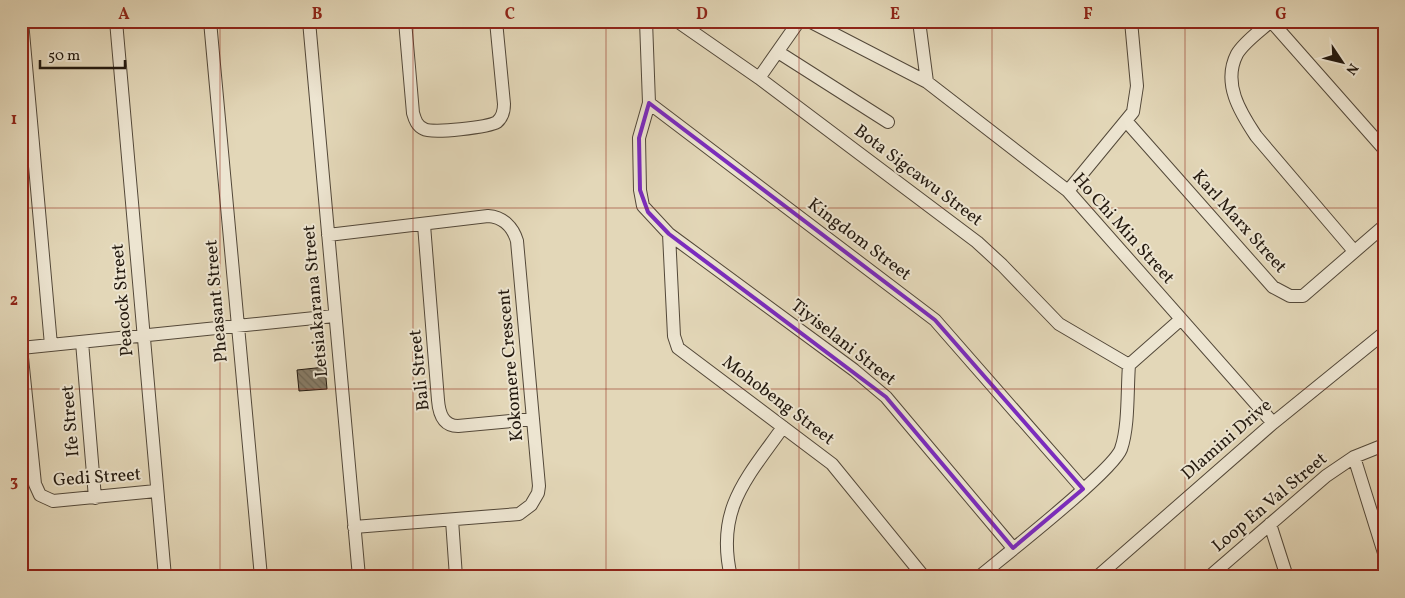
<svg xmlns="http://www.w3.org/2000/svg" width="1405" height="598" viewBox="0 0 1405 598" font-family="Vollkorn,serif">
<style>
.building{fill:url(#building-back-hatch);stroke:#23190f}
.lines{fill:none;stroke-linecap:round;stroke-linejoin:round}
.minor-casing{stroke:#534839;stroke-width:14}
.minor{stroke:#ede5d1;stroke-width:12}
.marked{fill:none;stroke:#7b2cbf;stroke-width:4;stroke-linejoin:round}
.grid{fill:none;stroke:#8f2418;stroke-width:1;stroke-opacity:0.55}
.labels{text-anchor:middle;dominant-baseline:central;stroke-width:4;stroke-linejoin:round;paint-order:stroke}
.street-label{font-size:18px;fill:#23190f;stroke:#ede5d1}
.neatline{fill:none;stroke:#8f2418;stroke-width:2}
.grid-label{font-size:16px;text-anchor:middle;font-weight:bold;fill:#8f2418}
</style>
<defs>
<pattern id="building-back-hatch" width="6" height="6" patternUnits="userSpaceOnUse" patternTransform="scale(1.25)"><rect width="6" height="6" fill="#877c67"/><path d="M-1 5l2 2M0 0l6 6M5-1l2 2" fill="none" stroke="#6e6553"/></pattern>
</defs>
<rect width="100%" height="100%" fill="#e3d7b8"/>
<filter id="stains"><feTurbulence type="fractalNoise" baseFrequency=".004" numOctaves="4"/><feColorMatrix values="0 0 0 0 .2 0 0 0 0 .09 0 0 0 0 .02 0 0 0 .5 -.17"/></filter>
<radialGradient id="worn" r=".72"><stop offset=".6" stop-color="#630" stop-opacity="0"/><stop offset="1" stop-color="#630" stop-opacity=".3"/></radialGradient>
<path class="building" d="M325,367L327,389L299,391L297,370Z"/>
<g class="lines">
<g class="minor-casing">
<path id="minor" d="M22,21L51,345
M116,21L165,577
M210,21L261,577
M309,21L359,577
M405,21L413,113C415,120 417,126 424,129C432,134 489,127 497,122C503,117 504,111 504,104L496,21
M646,21L649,103L639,138L640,190L643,206L669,234L854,370L886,397L1013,548
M677,21L759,78L977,242L1002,265L1059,324L1129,365
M809,21L927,82L1068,191L1273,423
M919,21L927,82
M1271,21C1260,31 1244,42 1237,54C1222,83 1240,112 1256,136L1354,251
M1271,21L1384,149
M778,52L888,122
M759,78L799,21
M649,103L935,320L1083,489
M1127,122L1273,287L1290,296H1303L1384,226
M1068,191L1133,112L1137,86L1131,21
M424,225L438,400C439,413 443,426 458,426L533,419
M669,234L674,336L678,348L832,464L924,577
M328,235L488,216C503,217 513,227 517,241L539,486L538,493L531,505L519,514L354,527
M82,342L95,498
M21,348L334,316
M21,348L35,484L40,495L53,501L156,491
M1354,457L1384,553
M452,520L456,577
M1270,524L1287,577
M731,577C715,509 747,478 783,427
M979,577C1004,556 1113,471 1121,449C1129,426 1127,390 1129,365L1180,320
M1097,577L1273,423L1384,333
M1209,577L1326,476L1354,457L1384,445"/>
</g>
<use href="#minor" class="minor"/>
</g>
<path class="marked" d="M649,103L935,320L1083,489L1013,548L886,397L669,234L648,212L640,190L639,138Z"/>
<path class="grid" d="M220,21V577M413,21V577M606,21V577M799,21V577M992,21V577M1185,21V577M21,208H1384M21,389H1384"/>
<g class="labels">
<g class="street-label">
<text transform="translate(918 176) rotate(37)">Bota Sigcawu Street</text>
<text transform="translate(1239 222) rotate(48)">Karl Marx Street</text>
<text transform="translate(1123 229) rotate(48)">Ho Chi Min Street</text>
<text transform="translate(859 240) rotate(37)">Kingdom Street</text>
<text transform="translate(123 300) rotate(-95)">Peacock Street</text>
<text transform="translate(217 301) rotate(-95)">Pheasant Street</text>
<text transform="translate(316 301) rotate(-95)">Letsiakarana Street</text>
<text transform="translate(843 343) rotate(38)">Tiyiselani Street</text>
<text transform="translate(511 365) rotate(-95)">Kokomere Crescent</text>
<text transform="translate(420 370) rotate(-96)">Bali Street</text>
<text transform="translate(778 401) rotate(37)">Mohobeng Street</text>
<text transform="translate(71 421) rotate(-95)">Ife Street</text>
<text transform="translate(1227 440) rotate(-41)">Dlamini Drive</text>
<text transform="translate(97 478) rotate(-4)">Gedi Street</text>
<text transform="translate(1270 503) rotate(-40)">Loop En Val Street</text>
</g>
</g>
<rect width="1405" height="598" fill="none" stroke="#e3d7b8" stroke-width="55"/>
<g transform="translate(1342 62) rotate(125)" stroke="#ede5d1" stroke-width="4" paint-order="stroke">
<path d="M0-4L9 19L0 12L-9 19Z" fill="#23190f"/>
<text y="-8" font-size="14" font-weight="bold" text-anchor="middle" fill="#23190f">N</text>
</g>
<path d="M40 60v8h85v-8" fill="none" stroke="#23190f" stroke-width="2.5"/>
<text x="48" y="60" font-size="15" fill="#23190f" stroke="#ede5d1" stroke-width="4" paint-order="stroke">50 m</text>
<rect x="28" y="28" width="1350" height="542" class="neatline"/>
<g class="grid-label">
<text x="124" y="19">A</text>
<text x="317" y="19">B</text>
<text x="510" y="19">C</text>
<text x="702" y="19">D</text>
<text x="895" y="19">E</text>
<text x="1088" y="19">F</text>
<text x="1281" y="19">G</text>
<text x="14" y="124">1</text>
<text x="14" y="305">2</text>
<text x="14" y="486">3</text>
</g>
<rect width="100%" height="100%" filter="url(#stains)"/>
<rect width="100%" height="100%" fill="url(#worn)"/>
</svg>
